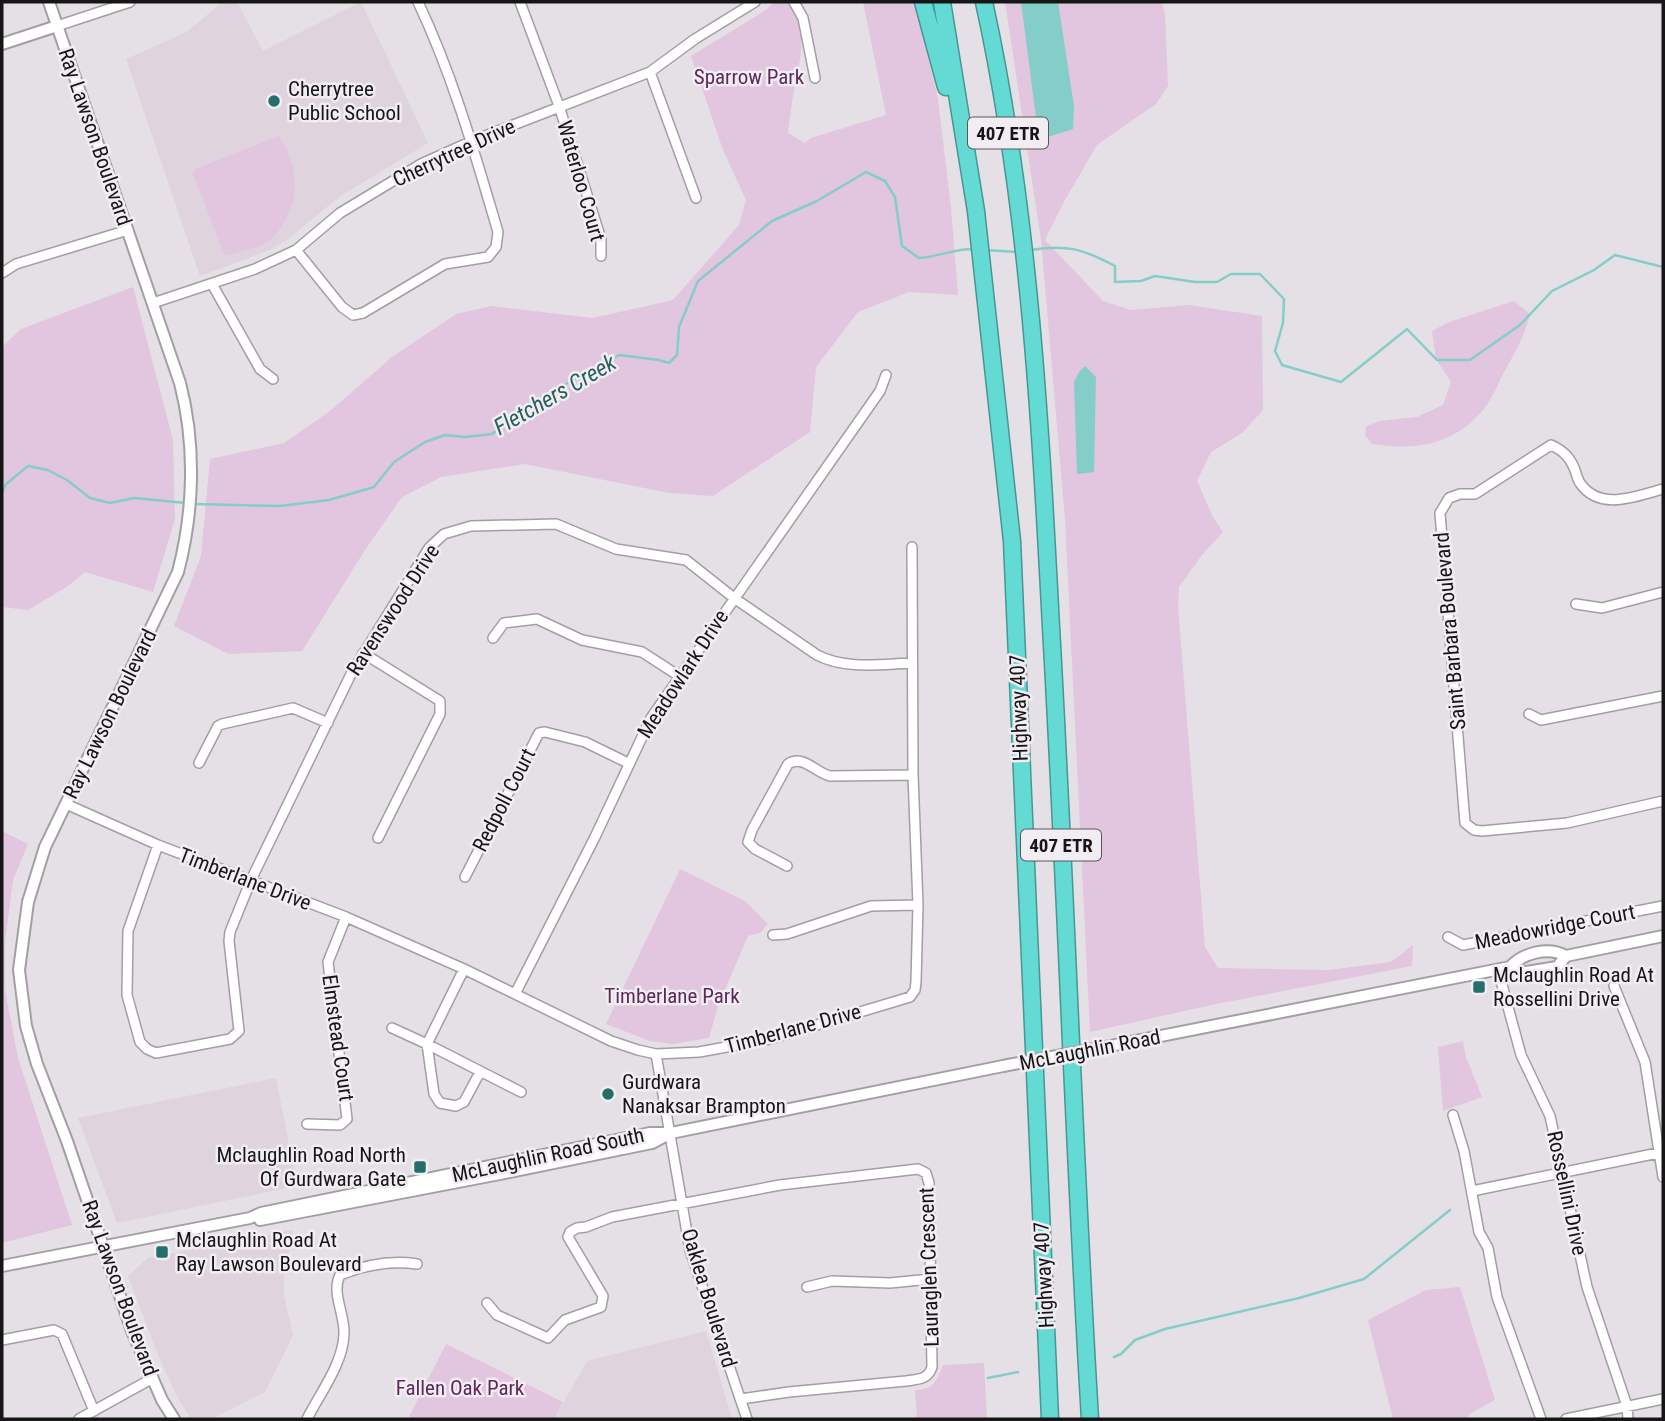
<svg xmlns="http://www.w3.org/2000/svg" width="1665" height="1421" viewBox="0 0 1665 1421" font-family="'Roboto Condensed',sans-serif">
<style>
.built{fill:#dfd3de}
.green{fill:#e2c5df}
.water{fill:#85cdc8}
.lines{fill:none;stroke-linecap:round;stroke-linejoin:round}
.stream{stroke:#85cdc8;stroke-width:2.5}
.minor-casing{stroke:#a39ea3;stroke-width:12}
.tertiary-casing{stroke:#a39ea3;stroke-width:14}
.motorway-casing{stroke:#489692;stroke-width:19}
.minor{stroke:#fff;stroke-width:9}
.tertiary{stroke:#fff;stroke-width:10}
.motorway{stroke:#63dbd4;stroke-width:16}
.tertiary-bridge-casing{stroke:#a39ea3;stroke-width:14;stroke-linecap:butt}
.tertiary-bridge{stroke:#fff;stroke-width:10}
.poi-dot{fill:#256f6b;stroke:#f2edf2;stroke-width:2.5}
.labels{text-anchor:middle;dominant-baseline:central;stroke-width:5;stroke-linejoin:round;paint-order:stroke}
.shield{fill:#f2edf2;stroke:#595659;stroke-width:2}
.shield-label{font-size:19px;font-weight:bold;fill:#171617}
.park-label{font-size:21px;fill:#5d295b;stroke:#f2edf2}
.poi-label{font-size:21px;fill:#171617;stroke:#f2edf2;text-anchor:start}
.street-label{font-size:21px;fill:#171617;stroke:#f2edf2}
.water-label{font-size:23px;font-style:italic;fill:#24605d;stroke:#f2edf2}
</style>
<rect width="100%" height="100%" fill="#e5e0e5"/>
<path class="built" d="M222,2H237L263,51L361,2L428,143L339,197L287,240L270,250L200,276L126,59L187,32Z
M276,1078L297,1186L117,1223L78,1118Z
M293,1230L284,1279V1296L293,1335L265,1392L211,1419H191L178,1398L160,1360L128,1276L148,1258Z
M706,1331L732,1419H554L587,1361Z"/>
<path class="green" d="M774,2H786C809,23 801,58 795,84C792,101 790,117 788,133L805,143L811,138L886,115L863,2H915L938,99L951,208L958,295L909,292L858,312L816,367L810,432L713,496L669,493L525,464L441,477L402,497L365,550L302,651L228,654L174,626L201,556L210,459L284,443L330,411L392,357L456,314L492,306L593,318L673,300L739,225L746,200L723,150L691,56L766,10Z
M1005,2H1162L1165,14L1168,86L1156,104L1097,145L1065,200L1045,240L1103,301L1131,310L1189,305L1262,316L1263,410L1242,433L1211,452L1197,481L1213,517L1223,532L1202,555L1179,587L1178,606L1205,947L1218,968L1328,970L1391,962L1413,945L1412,966L1216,1004L1090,1032L1065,519L1041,240Z
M279,136C296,165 302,192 284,222C280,229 273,239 266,243C253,249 238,252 225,256L193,174L196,169Z
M133,287L173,440L175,519L153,592L85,572L68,586L28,610L2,607V347L21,329Z
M1514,301L1530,314C1525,335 1515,353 1504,372C1498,384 1492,399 1483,410C1454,445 1415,451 1372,444L1365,435L1366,426L1380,421L1417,417L1443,405L1451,382L1436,359L1432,331L1449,322Z
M2,831L28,844L13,880L5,941V990L18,1058L72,1225L2,1243Z
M680,869L745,901L768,924L760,933L748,936L718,1006L709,1038L673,1044L650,1041L606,1024Z
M1463,1041L1466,1057L1482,1097L1443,1111L1438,1047Z
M1460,1287L1495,1400L1471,1413L1466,1419H1393L1368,1320L1426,1290Z
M446,1344L563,1402L554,1419H408Z
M984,1363L987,1419H917L915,1390C933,1390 937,1381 943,1365Z"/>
<path class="water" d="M1021,2H1058L1074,106L1073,129L1039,140Z
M1085,366L1096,377L1094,472L1077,474L1074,382L1079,372Z"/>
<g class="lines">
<path class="stream" d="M985,250L1017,252
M1031,250C1067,244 1083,249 1115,266V282L1141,281L1155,276L1195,282H1217L1231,274H1260L1284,299L1283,323L1275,351L1282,365L1341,382L1407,329L1437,360H1470L1520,325L1552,291L1594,270L1615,255L1663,267
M2,493L5,485L28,466L48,470L67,480L90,498L110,503L134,498L186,503
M193,504L280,506L329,500L374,487L394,462L425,442L445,435L465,437L492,434L533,402L619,355L659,360L669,363L677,355L679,327L698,281L772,221L817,201L866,172L885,181L895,197L902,246L919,258C939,257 956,248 975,249
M1114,1357L1121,1354L1135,1340L1165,1329L1299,1298L1364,1279L1450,1210
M988,1378L1018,1372"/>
<g class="minor-casing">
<path id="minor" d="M520,2L559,106L601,239V256
M794,2L803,18L815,78
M57,26L130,2
M650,72L696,198
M296,250L342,307L353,315L363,313L445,264L488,257L496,247L498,232C475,154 453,76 418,2
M2,273L16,264L128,230
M212,284L260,369L273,379
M153,303L255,269L296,250L340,213L421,164L472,141L650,72L695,39L755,2
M1663,489C1636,496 1600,512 1580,483C1579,482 1576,474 1576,473C1571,458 1564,451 1551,445L1475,494H1460L1449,498L1440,513L1465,823L1474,830L1482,831L1567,823L1663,801
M1576,604L1602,608L1663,592
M493,638L504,623L537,619L582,640L642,652L679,676
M363,653L440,701V714L378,838
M1529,714L1541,720L1663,696
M199,763L218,726L222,724L293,708L328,723
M66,804L158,845L346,917L464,969L611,1041L638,1050L656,1054L699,1052L770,1039L910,997L915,990L916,982L918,905L913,775L912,547
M158,845L128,931L127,995L140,1042L147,1049L156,1053L230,1039L239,1031L229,941L230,932L251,880L351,674L429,548L444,534L471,526L556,524L616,549L686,560L734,598L817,655C846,670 881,664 912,663
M787,866L755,849L748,842L752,830L788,764C803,754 816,773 830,776L913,775
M465,877L539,733L545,732L585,742L628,763
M773,935L787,934L871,906L918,905
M1448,937L1463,945L1663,906
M464,969L427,1044L521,1092
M1498,970L1521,1055L1550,1116L1587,1287L1627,1406L1628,1419
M1614,986L1645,1062L1663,1177
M515,994L595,837L651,718L880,391L886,375
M392,1028L427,1044L434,1094L440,1103L456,1106L464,1102L480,1072
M656,1054L690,1250L747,1419
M1453,1115L1464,1151L1479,1232L1488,1248L1497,1297L1541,1419
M307,1124L340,1125L347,1119L328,962L346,917
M1472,1191L1663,1152
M807,1287L832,1281L890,1283L931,1279
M487,1303L497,1315L548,1338L565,1320L601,1307L603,1296L568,1237L570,1232L577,1228L586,1227L612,1217L780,1185L918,1169L926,1173L929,1183L932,1367C928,1380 918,1379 906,1381L789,1392L741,1399
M2,1340L54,1330L62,1334L94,1411
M79,1419L153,1378
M307,1419C320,1393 343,1364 344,1334C345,1314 331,1293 340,1275C365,1265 391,1260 417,1264
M1566,1419L1663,1399"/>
</g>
<g class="tertiary-casing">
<path id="tertiary" d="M49,2L180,383C196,445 194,511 178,572L45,847L28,902L19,970L26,1026L37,1064L67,1141L132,1331L162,1400L174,1419
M2,44L57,26
M1510,967L1520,973L1557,967L1566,956L1663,936
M1105,1047L1510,967C1523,953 1548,946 1566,956
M260,1220L500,1174L652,1143L669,1134
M2,1266L250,1218L261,1213L650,1133H671L1003,1066"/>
</g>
<g class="motorway-casing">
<path id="motorway" d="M923,2L946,87
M942,2L976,211L1012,541L1050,1419
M984,2C1029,207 1040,417 1051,627C1066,891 1074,1155 1090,1419"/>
</g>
<use href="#minor" class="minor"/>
<use href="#tertiary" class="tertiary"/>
<use href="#motorway" class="motorway"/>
<g class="tertiary-bridge-casing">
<path id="tertiary-bridge" d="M1003,1066L1105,1047"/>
</g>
<use href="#tertiary-bridge" class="tertiary-bridge"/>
</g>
<g class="poi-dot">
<circle cx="274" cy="101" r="7"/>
<rect x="1472" y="980" width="14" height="14" rx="3.5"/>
<circle cx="608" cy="1094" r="7"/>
<rect x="413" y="1160" width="14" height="14" rx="3.5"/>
<rect x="155" y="1245" width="14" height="14" rx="3.5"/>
</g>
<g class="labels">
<g class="shield">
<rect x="968" y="117.5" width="80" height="31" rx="5"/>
<rect x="1021" y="829.5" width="80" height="31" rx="5"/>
</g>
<g class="shield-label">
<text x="1008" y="133">407 ETR</text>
<text x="1061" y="845">407 ETR</text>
</g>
<g class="park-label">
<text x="749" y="77">Sparrow Park</text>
<text x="672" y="996">Timberlane Park</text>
<text x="460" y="1388">Fallen Oak Park</text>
</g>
<g class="poi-label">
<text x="288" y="89">Cherrytree<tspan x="288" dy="24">Public School</tspan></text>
<text x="1493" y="975">Mclaughlin Road At<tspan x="1493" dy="24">Rossellini Drive</tspan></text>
<text x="622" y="1082">Gurdwara<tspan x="622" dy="24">Nanaksar Brampton</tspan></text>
<text x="406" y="1155" text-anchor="end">Mclaughlin Road North<tspan x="406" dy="24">Of Gurdwara Gate</tspan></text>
<text x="176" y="1240">Mclaughlin Road At<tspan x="176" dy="24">Ray Lawson Boulevard</tspan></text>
</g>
<g class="street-label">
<text transform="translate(95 137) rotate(71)">Ray Lawson Boulevard</text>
<text transform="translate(454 153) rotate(-25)">Cherrytree Drive</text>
<text transform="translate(581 181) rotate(74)">Waterloo Court</text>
<text transform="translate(393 610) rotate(-57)">Ravenswood Drive</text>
<text transform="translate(1450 631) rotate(-95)">Saint Barbara Boulevard</text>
<text transform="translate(683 674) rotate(-57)">Meadowlark Drive</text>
<text transform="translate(1019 708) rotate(-92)">Highway 407</text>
<text transform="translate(110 714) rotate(-64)">Ray Lawson Boulevard</text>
<text transform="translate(504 800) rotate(-63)">Redpoll Court</text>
<text transform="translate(245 879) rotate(21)">Timberlane Drive</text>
<text transform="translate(1555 927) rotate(-11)">Meadowridge Court</text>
<text transform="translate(793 1029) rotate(-15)">Timberlane Drive</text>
<text transform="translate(338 1038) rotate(82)">Elmstead Court</text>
<text transform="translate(1090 1050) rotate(-11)">McLaughlin Road</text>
<text transform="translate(548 1155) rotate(-12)">McLaughlin Road South</text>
<text transform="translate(1567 1193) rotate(78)">Rossellini Drive</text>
<text transform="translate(929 1267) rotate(-92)">Lauraglen Crescent</text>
<text transform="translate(1044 1275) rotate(-93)">Highway 407</text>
<text transform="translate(120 1288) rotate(70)">Ray Lawson Boulevard</text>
<text transform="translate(709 1298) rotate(73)">Oaklea Boulevard</text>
</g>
<g class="water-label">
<text transform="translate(555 395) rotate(-30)">Fletchers Creek</text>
</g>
</g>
<rect width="1665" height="1421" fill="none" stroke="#171617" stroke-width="7"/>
</svg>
